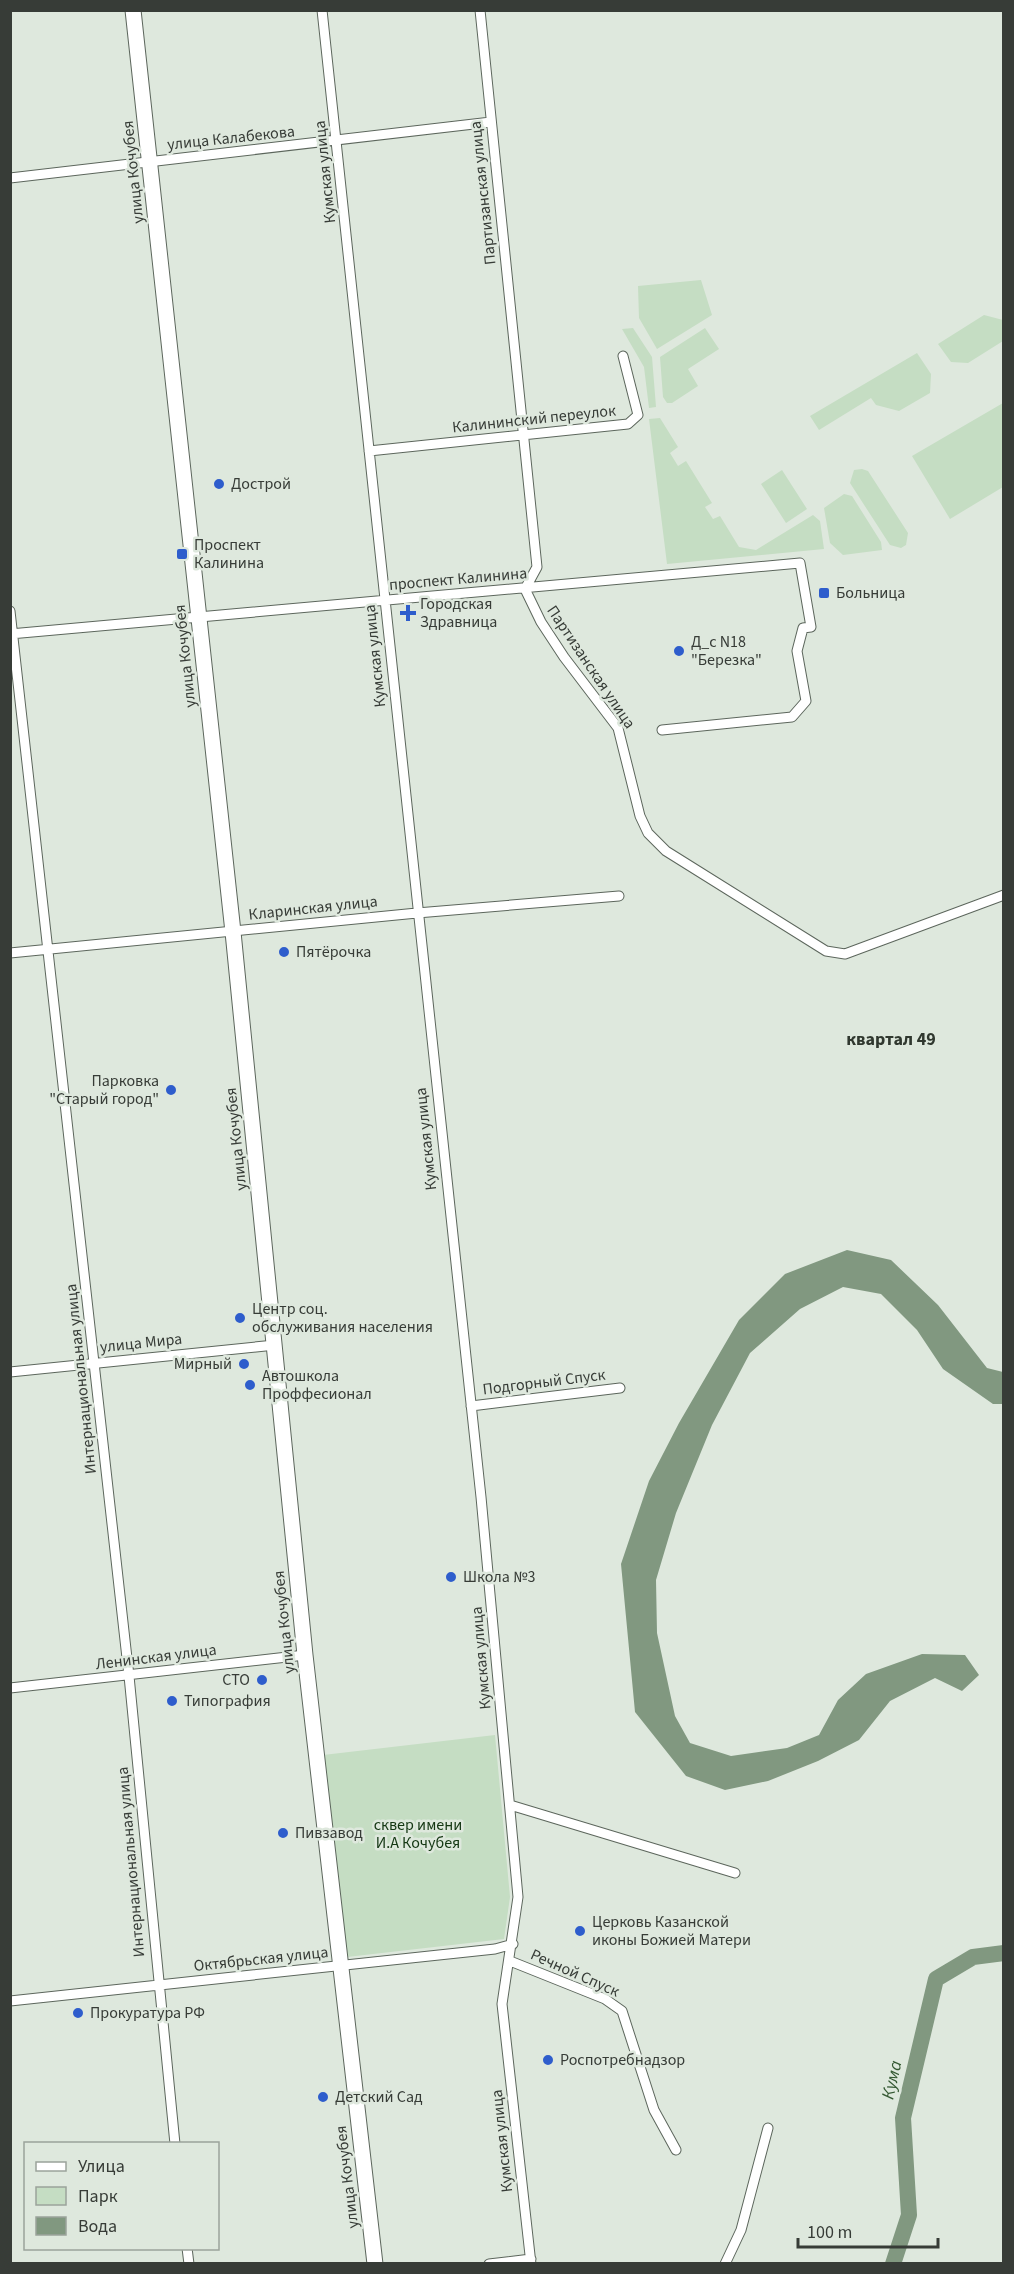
<svg xmlns="http://www.w3.org/2000/svg" width="1014" height="2274" viewBox="0 0 1014 2274" font-family="'Source Sans 3',sans-serif">
<style>
.green{fill:#c5ddc3}
.water{fill:#819880}
.lines{fill:none;stroke-linecap:round;stroke-linejoin:round}
.river{stroke:#819880;stroke-width:16}
.street-casing{stroke:#5c665c;stroke-width:11}
.primary-casing{stroke:#5c665c;stroke-width:17}
.street{stroke:#fff;stroke-width:9}
.primary{stroke:#fff;stroke-width:15}
.poi-dot{fill:#2e5dcc;stroke:#dee8dd;stroke-width:2}
.labels{text-anchor:middle;dominant-baseline:central;stroke-width:5;stroke-linejoin:round;paint-order:stroke}
.street-label{font-size:16px;fill:#373c37;stroke:#dee8dd}
.poi-label{font-size:16px;fill:#373c37;stroke:#dee8dd;text-anchor:start}
.park-label{font-size:16px;fill:#143713;stroke:#dee8dd}
.neighbourhood-label{font-size:18px;font-weight:bold;fill:#30382f;stroke:#dee8dd}
.water-label{font-size:18px;font-style:italic;fill:#355933;stroke:#dee8dd}
</style>
<rect width="100%" height="100%" fill="#dee8dd"/>
<path class="green" d="M701,280L712,315L657,349L639,318L638,286Z
M984,315L1003,320V341L968,363L951,362L938,344Z
M633,328L652,357L656,407L649,408L644,367L622,329Z
M705,328L719,349L688,369L698,386L672,403H667L663,397L660,357Z
M917,353L931,374L930,393L899,411L876,405L871,398L819,430L810,416Z
M1003,403V487L950,519L912,456Z
M660,418L678,447L670,453L678,466L686,461L712,503L705,507L713,519L720,516L739,547L756,550L813,515L820,521L824,549L667,564L649,419Z
M862,469L868,471L908,533L906,545L901,548L890,545L850,483L854,470Z
M782,470L807,509L786,523L761,484Z
M844,494L852,496L881,542L882,550L843,555L830,543L824,508Z
M495,1735L510,1897L504,1939L347,1957L323,1755Z"/>
<path class="water" d="M847,1250L891,1260L938,1305L987,1368L1003,1372V1404H993L943,1369L917,1330L881,1294L843,1287L800,1309L750,1353L712,1425L676,1513L656,1580L657,1633L675,1716L690,1743L731,1756L787,1748L819,1735L838,1700L866,1674L922,1654L965,1655L979,1675L962,1691L935,1678L890,1701L859,1740L818,1761L768,1781L725,1790L686,1776L635,1712L621,1564L649,1481L679,1423L739,1320L785,1274Z"/>
<g class="lines">
<path class="river" d="M893,2264L909,2215L903,2118L936,1979L973,1957L1004,1953"/>
<g class="street-casing">
<path id="street" d="M322,10L481,1497L518,1897L502,2004L531,2264
M480,10L537,567L525,589L541,622L564,657L618,728L640,816L648,833L666,851L826,951L845,954L1004,895
M10,178L491,122
M369,451L628,424L638,415L623,356
M10,611L129,1676L175,2144
M10,634L800,563L811,627L803,628L797,651L806,701L792,717L662,730
M10,953L417,913L619,896
M10,1372L275,1345
M471,1406L620,1388
M10,1688L305,1655
M510,1805L735,1873
M510,1961L605,1999L622,2011L654,2110L676,2150
M10,2001L495,1949L513,1944
M187,2248L189,2264
M489,2264L531,2259
M725,2264L741,2230L768,2128"/>
</g>
<g class="primary-casing">
<path id="primary" d="M133,10L233,932L305,1655L375,2264"/>
</g>
<use href="#street" class="street"/>
<use href="#primary" class="primary"/>
</g>
<g class="poi-dot">
<circle cx="219" cy="484" r="6"/>
<rect x="176" y="548" width="12" height="12" rx="3"/>
<rect x="818" y="587" width="12" height="12" rx="3"/>
<path d="M405 604h6v6h6v6h-6v6h-6v-6h-6v-6h6z"/>
<circle cx="679" cy="651" r="6"/>
<circle cx="284" cy="952" r="6"/>
<circle cx="171" cy="1090" r="6"/>
<circle cx="240" cy="1318" r="6"/>
<circle cx="244" cy="1364" r="6"/>
<circle cx="250" cy="1385" r="6"/>
<circle cx="451" cy="1577" r="6"/>
<circle cx="262" cy="1680" r="6"/>
<circle cx="172" cy="1701" r="6"/>
<circle cx="283" cy="1833" r="6"/>
<circle cx="580" cy="1931" r="6"/>
<circle cx="78" cy="2013" r="6"/>
<circle cx="548" cy="2060" r="6"/>
<circle cx="323" cy="2097" r="6"/>
</g>
<g class="labels">
<g class="street-label">
<text transform="translate(231 138) rotate(-6)">улица Калабекова</text>
<text transform="translate(133 172) rotate(-96)">улица Кочубея</text>
<text transform="translate(325 172) rotate(-96)">Кумская улица</text>
<text transform="translate(483 193) rotate(-96)">Партизанская улица</text>
<text transform="translate(534 419) rotate(-6)">Калининский переулок</text>
<text transform="translate(458 579) rotate(-5)">проспект Калинина</text>
<text transform="translate(185 656) rotate(-96)">улица Кочубея</text>
<text transform="translate(375 656) rotate(-96)">Кумская улица</text>
<text transform="translate(591 667) rotate(56)">Партизанская улица</text>
<text transform="translate(313 908) rotate(-6)">Кларинская улица</text>
<text transform="translate(236 1139) rotate(-96)">улица Кочубея</text>
<text transform="translate(426 1139) rotate(-96)">Кумская улица</text>
<text transform="translate(141 1343) rotate(-6)">улица Мира</text>
<text transform="translate(81 1379) rotate(-96)">Интернациональная улица</text>
<text transform="translate(544 1382) rotate(-7)">Подгорный Спуск</text>
<text transform="translate(284 1622) rotate(-96)">улица Кочубея</text>
<text transform="translate(156 1657) rotate(-7)">Ленинская улица</text>
<text transform="translate(481 1658) rotate(-95)">Кумская улица</text>
<text transform="translate(131 1862) rotate(-95)">Интернациональная улица</text>
<text transform="translate(261 1959) rotate(-6)">Октябрьская улица</text>
<text transform="translate(575 1973) rotate(24)">Речной Спуск</text>
<text transform="translate(502 2141) rotate(-96)">Кумская улица</text>
<text transform="translate(347 2177) rotate(-97)">улица Кочубея</text>
</g>
<g class="poi-label">
<text x="231" y="484">Дострой</text>
<text x="194" y="545">Проспект<tspan x="194" dy="18">Калинина</tspan></text>
<text x="836" y="593">Больница</text>
<text x="420" y="604">Городская<tspan x="420" dy="18">Здравница</tspan></text>
<text x="691" y="642">Д_с N18<tspan x="691" dy="18">"Березка"</tspan></text>
<text x="296" y="952">Пятёрочка</text>
<text x="159" y="1081" text-anchor="end">Парковка<tspan x="159" dy="18">"Старый город"</tspan></text>
<text x="252" y="1309">Центр соц.<tspan x="252" dy="18">обслуживания населения</tspan></text>
<text x="232" y="1364" text-anchor="end">Мирный</text>
<text x="262" y="1376">Автошкола<tspan x="262" dy="18">Проффесионал</tspan></text>
<text x="463" y="1577">Школа №3</text>
<text x="250" y="1680" text-anchor="end">СТО</text>
<text x="184" y="1701">Типография</text>
<text x="295" y="1833">Пивзавод</text>
<text x="592" y="1922">Церковь Казанской<tspan x="592" dy="18">иконы Божией Матери</tspan></text>
<text x="90" y="2013">Прокуратура РФ</text>
<text x="560" y="2060">Роспотребнадзор</text>
<text x="335" y="2097">Детский Сад</text>
</g>
<g class="park-label">
<text x="418" y="1825">сквер имени<tspan x="418" dy="18">И.А Кочубея</tspan></text>
</g>
<g class="neighbourhood-label">
<text x="891" y="1039">квартал 49</text>
</g>
<g class="water-label">
<text transform="translate(892 2080) rotate(-77)">Кума</text>
</g>
</g>
<rect width="1014" height="2274" fill="none" stroke="#373c37" stroke-width="24"/>
<rect x="24" y="2142" width="195" height="108" fill="#dee8dd" stroke="#9ba39b" stroke-width="1.5"/>
<rect x="36" y="2162" width="30" height="9" fill="#ffffff" stroke="#9ba39b" stroke-width="1.5"/>
<text x="78" y="2172" font-size="18" fill="#373c37">Улица</text>
<rect x="36" y="2187" width="30" height="18" fill="#c5ddc3" stroke="#9ba39b" stroke-width="1.5"/>
<text x="78" y="2202" font-size="18" fill="#373c37">Парк</text>
<rect x="36" y="2217" width="30" height="18" fill="#819880" stroke="#9ba39b" stroke-width="1.5"/>
<text x="78" y="2232" font-size="18" fill="#373c37">Вода</text>
<path d="M798 2238v9h140v-9" fill="none" stroke="#373c37" stroke-width="3"/>
<text x="807" y="2238" font-size="18" fill="#373c37" stroke="#dee8dd" stroke-width="4.5" paint-order="stroke">100 m</text>
</svg>
